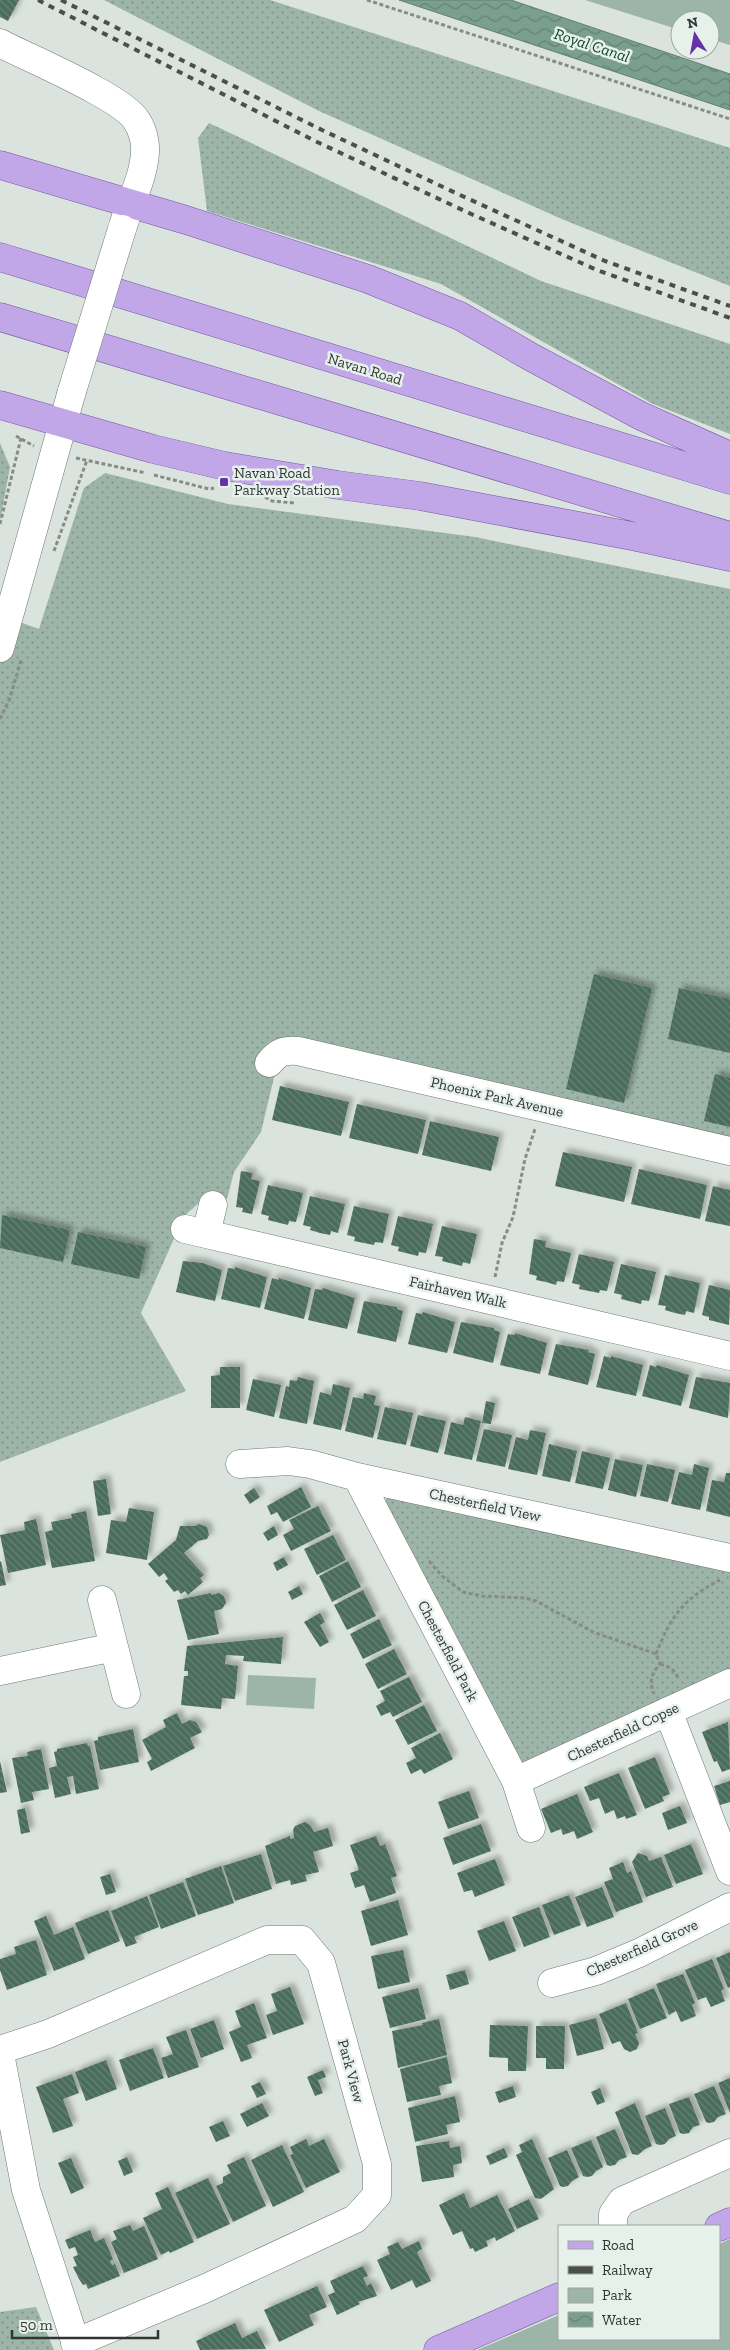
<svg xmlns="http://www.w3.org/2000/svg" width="730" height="2350" viewBox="0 0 730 2350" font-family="'Zilla Slab',serif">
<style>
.grass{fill:url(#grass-dots)}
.green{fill:#9db4a9}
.water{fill:url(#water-waves);stroke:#647f73}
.building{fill:url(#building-back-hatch);filter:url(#shadow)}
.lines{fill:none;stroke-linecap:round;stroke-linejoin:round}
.minor-casing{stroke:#6e7773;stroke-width:29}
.major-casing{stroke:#74589f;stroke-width:29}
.path{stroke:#868d89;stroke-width:3;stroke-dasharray:4 2.5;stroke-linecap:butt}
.minor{stroke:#fff;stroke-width:28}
.major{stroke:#c1a6e8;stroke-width:28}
.rail{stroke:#4a4f4c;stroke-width:4;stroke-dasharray:6 6;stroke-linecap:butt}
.minor-bridge-casing{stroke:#6e7773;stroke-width:29;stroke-linecap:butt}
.minor-bridge{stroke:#fff;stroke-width:28}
.poi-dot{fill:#6831a8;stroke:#e7f1ec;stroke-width:2}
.labels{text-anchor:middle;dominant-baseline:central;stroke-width:5;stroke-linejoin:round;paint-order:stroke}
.street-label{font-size:15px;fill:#313533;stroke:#e7f1ec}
.poi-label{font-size:15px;fill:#313533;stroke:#e7f1ec;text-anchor:start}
.water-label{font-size:16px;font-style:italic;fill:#093d2b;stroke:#e7f1ec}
</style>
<defs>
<pattern id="grass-dots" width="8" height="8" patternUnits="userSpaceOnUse" patternTransform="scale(1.25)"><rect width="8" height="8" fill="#9db4a9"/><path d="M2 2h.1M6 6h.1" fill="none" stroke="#81938a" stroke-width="1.8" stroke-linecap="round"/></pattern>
<pattern id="water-waves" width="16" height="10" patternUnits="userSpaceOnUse" patternTransform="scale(1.25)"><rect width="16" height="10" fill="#7a9f8e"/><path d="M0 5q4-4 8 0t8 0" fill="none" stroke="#658275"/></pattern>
<pattern id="building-back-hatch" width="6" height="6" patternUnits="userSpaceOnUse" patternTransform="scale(1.25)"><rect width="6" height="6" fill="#4a6c5d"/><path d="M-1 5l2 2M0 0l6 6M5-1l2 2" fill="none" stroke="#688276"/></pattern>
<filter id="shadow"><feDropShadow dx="4.5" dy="-4.5" stdDeviation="2.5" flood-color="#0004"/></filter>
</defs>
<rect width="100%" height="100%" fill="#dae3de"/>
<path class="grass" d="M104,0H270L730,148V286L564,220L319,111Z
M209,123L541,281L730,344V434L653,404L441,284L207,211L198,138Z
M0,443L10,467L0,521Z
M105,473L228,504L475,537L730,589V1143L299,1044L276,1069L261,1132L234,1172L227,1199L207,1196L184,1216L141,1313L186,1391L0,1462V615L39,629L84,488Z
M402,1495L730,1571V1669L650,1706L533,1764L516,1761L383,1505L387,1498Z
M36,2307L54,2350H0V2312Z"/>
<path class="green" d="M585,0H730V45L710,39V20H680V30Z
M248,1675L316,1678L314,1709L246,1705Z
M730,2239V2350H477L559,2315V2339H719V2244Z"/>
<path class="water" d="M399,0H511L730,74V110Z"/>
<path class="building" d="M0,0H19L8,21L0,17Z
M594,974L652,988L624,1103L566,1089Z
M679,988L730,999V1053L668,1039Z
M715,1074L730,1078V1127L704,1121Z
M280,1086L349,1102L341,1136L272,1120Z
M357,1104L426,1120L418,1154L349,1138Z
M430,1121L499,1137L491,1171L422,1155Z
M563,1152L632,1167L624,1202L555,1186Z
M639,1169L707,1185L700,1219L631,1204Z
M241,1171L253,1173L251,1179L260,1181L252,1214L242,1212L243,1208L236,1207Z
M268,1185L303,1193L296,1222L289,1221L288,1225L268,1220L269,1216L261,1214Z
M713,1186L730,1190V1226L705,1221Z
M310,1196L345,1204L338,1233L331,1231L330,1235L320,1233L310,1230L311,1227L303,1225Z
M354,1206L389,1214L383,1243L375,1242L374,1245L354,1241L355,1237L347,1235Z
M2,1215L70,1230L63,1262L0,1248Z
M398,1216L433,1224L426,1253L419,1252L418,1256L398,1251L399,1247L391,1245Z
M442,1226L477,1234L470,1264L463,1262L462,1266L442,1261L443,1257L435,1256Z
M78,1232L146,1247L139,1279L71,1264Z
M534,1239L546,1241L545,1247L571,1253L564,1282L557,1281L556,1285L546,1282L536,1280L537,1276L529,1274Z
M579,1254L614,1262L607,1291L600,1290L599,1293L579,1289L580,1285L572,1283Z
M183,1261L203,1263L222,1270L215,1301L176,1292Z
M621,1264L656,1272L649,1301L642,1300L641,1304L621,1299L622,1295L614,1293Z
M235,1267L267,1277L260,1308L221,1299L228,1268L235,1269Z
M665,1275L700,1283L694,1313L686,1311L685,1315L675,1313L665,1310L666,1306L658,1305Z
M272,1278L279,1280V1278L311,1288L304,1319L264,1309Z
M709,1285L730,1290L729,1325L709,1320V1317L702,1315Z
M323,1288L355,1298L347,1329L308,1320L315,1289L322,1290Z
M364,1301L397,1307V1309L403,1311L396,1342L357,1333Z
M423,1312L455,1322L447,1353L408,1344L416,1313L422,1314Z
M461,1322L494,1328V1330L500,1332L493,1363L453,1353Z
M515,1333L547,1343L540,1374L500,1365L508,1334L515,1335Z
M556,1344L589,1350L588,1352L595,1354L588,1385L548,1375Z
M604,1356L611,1358V1356L643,1365L636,1396L596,1387Z
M650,1365L656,1367L657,1365L689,1375L681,1406L642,1396Z
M220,1367H240V1408H211V1376L220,1375Z
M298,1377L314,1381L307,1424L279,1418L286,1386L289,1387L290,1380L297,1381Z
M696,1377L730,1383L728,1418L689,1408Z
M253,1379L281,1385L274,1417L246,1410Z
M333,1384L350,1388L341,1430L313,1424L320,1392L331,1395Z
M364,1393L376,1396L374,1405L380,1406L373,1438L345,1431L353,1397L363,1399Z
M486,1401L495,1403L491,1424L482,1423Z
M385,1407L413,1413L406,1445L377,1439Z
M418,1415L446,1421L438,1453L410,1446Z
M465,1417L481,1421L472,1460L444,1454L451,1422L463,1425Z
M484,1429L512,1435L505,1467L476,1461Z
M530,1430L546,1433L537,1475L508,1469L516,1437L528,1440Z
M549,1444L577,1451L570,1482L542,1476Z
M582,1451L610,1458L603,1489L575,1483Z
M615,1459L643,1465L636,1497L608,1490Z
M647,1464L675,1470L668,1502L640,1496Z
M694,1464L709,1468L700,1510L671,1504L679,1472L692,1475Z
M726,1473H730V1517L706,1511L712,1480L724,1482Z
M106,1479L111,1514L98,1516L93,1481Z
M301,1487L311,1507L283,1522L277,1512L271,1515L267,1506Z
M254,1488L260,1497L250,1504L244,1495Z
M318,1506L331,1531L291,1551L283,1535L294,1529L289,1520Z
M129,1508L154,1512L147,1560L106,1553L111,1520L126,1522Z
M86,1511L95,1561L52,1568L45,1532L53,1530L51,1522L72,1518L71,1514Z
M36,1519L46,1565L8,1573L0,1535L25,1530L24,1522Z
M199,1524L207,1527L209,1535L207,1539L198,1541L184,1553L204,1575L200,1578L203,1582L188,1595L185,1591L181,1594L178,1590L174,1592L165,1581L168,1579L164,1573L159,1577L148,1564L176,1540L180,1526H195Z
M274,1526L278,1535L268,1541L263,1533Z
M333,1535L346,1560L317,1575L304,1549Z
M284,1557L288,1565L277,1571L273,1563Z
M1,1561L6,1585L0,1586V1562Z
M348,1561L361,1587L332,1602L319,1576Z
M299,1586L303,1594L292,1600L288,1592Z
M363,1590L376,1616L347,1630L334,1605Z
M211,1593V1595L219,1593L224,1596L226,1603L222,1609L214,1611L219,1634L188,1640L177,1600Z
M320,1613L325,1622L320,1625L329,1642L320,1647L304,1622Z
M379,1619L392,1645L363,1659L350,1634Z
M283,1637L281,1664L243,1661L244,1656L226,1655L225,1664L238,1666L235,1699L222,1698L221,1709L181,1705L184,1676H188V1671H184L187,1646Z
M394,1649L407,1674L378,1689L365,1664Z
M409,1677L422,1702L393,1717L390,1712L381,1716L376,1706L385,1701L380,1691Z
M424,1705L437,1731L408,1745L395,1720Z
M177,1713L182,1724L190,1720L196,1722L202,1732L190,1738L195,1748L151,1771L147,1762L152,1759L142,1740L166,1727L163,1720Z
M728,1722L730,1769L722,1772L717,1761L714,1762L702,1732Z
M133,1729L139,1762L100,1770L94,1741L98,1740V1737Z
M440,1733L453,1759L424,1774L421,1769L411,1774L406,1763L416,1758L411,1748Z
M87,1743L88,1746H90L99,1789L76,1794L73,1776L67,1777L71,1794L55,1798L49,1768L57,1766L54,1752L57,1751V1749Z
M41,1749L49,1789L32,1792L34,1800L21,1803L12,1758L28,1756L27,1752Z
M655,1757L670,1794L662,1797L664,1801L645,1809L628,1768Z
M0,1761L7,1792L0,1793Z
M619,1773L637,1815L626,1819L625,1816L617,1819L614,1810L605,1814L599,1798L590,1801L584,1787Z
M730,1781V1802L720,1805L714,1786Z
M469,1791L479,1818L448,1829L438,1802Z
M577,1794L593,1832L577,1839L574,1831L563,1835L561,1829L551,1833L541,1809Z
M680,1806L687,1823L668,1830L662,1813Z
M25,1808L30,1832L21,1834L17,1810Z
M305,1822L310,1825L314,1832L328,1828L333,1846L313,1852L319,1872L305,1875L307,1881L291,1885L290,1880L276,1884L265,1846L290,1836V1839L294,1838L293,1830L295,1826Z
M481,1824L491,1851L453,1865L443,1838Z
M376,1836L380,1846L385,1844L397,1876L391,1878L396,1893L370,1902L364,1885L355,1888L350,1873L359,1870L350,1845Z
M691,1844L703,1874L676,1884L664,1855Z
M638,1853L647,1856L649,1861L661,1857L673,1887L646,1897L632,1862Z
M261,1854L272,1889L235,1901L223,1866Z
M495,1859L505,1885L475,1897L472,1890L464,1892L457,1873Z
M623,1862L627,1873L631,1871L643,1902L616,1912L604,1882L613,1879L609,1868Z
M221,1866L234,1903L198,1915L185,1879Z
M110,1874L116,1892L106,1895L100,1877Z
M183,1882L196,1916L161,1929L149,1895Z
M602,1887L614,1917L587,1927L575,1897Z
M569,1895L581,1925L554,1935L542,1905Z
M147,1896L159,1927L134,1937L137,1943L126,1947L111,1911Z
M398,1900L408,1935L371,1946L361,1911Z
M539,1907L550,1937L524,1947L512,1917Z
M108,1910L120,1941L88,1954L75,1923Z
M46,1916L54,1935L73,1927L85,1959L54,1971L34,1921Z
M504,1921L516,1951L489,1961L477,1931Z
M36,1940L47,1975L7,1990L0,1970V1959L16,1954L14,1947Z
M403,1950L410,1982L378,1989L371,1956Z
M730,1952V1987L728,1988L716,1958Z
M712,1959L724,1989L721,1991L725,2001L711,2007L706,1997L698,2000L685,1970Z
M465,1970L469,1984L450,1990L446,1975Z
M683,1974L695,2003L692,2005L696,2016L681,2022L676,2011L669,2015L656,1984Z
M290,1987L304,2024L273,2035L266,2015L277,2011L271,1994Z
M418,1988L426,2019L390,2028L382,1997Z
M654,1988L667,2018L640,2029L628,1999Z
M254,2003L267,2038L247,2045L252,2058L241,2062L229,2032L241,2027L235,2011Z
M626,2003L638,2033L635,2034L639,2043L637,2049L630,2052L624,2049L620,2041L612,2044L599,2014Z
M596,2018L604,2049L577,2056L569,2025Z
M439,2019L447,2055L398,2068L392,2031L423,2025L422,2023Z
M214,2020L224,2049L201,2058L190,2029Z
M490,2025L528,2026L526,2071H508V2058L489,2057Z
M536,2026H565L564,2069H546V2058H536Z
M186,2030L199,2067L168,2078L161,2058L173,2054L166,2037Z
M153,2048L164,2078L130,2091L119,2060Z
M447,2057L452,2083L439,2086L441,2095L407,2102L400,2069Z
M106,2060L117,2089L86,2101L75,2072Z
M323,2070L326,2077L318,2080L323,2093L315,2096L307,2077Z
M72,2074L79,2093L63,2099L73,2126L53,2133L36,2087Z
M730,2078V2113L718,2083Z
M260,2082L266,2094L257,2098L251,2086Z
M513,2086L516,2097L499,2103L495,2092Z
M714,2086L726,2114L718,2117L714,2122L709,2123L706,2122L694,2094Z
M600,2088L605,2102L597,2105L591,2092Z
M455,2096L460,2122L446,2125L448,2134L415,2142L408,2108Z
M689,2097L700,2125L693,2127L689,2133L684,2134L680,2133L669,2104Z
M262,2103L269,2116L247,2127L240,2114Z
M635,2103L652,2146L645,2149L638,2155L632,2154L615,2112Z
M665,2108L676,2136L669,2139L665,2144L660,2145L656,2144L645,2116Z
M223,2121L230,2136L216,2142L209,2127Z
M615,2129L627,2157L619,2160L615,2165L610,2166L607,2165L596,2137Z
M306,2139L309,2146L324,2139L340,2172L306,2188L290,2155L293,2154L290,2147Z
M532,2139L554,2189L541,2199L535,2198L516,2155L522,2152L519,2145Z
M591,2140L603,2167L596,2171L592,2176L587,2177L583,2176L571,2148Z
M449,2141L450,2148L460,2146L462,2163L453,2165L454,2177L422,2182L416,2146Z
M282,2145L304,2192L273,2207L251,2160Z
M504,2148L508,2157L490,2165L486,2156Z
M567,2150L579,2177L572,2181L568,2186L563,2187L560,2186L548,2158Z
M127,2157L133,2172L124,2176L118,2161Z
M244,2157L266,2206L233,2222L216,2186L223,2183V2177L231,2173L227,2165Z
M71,2158L84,2188L71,2194L58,2163Z
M208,2178L230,2224L197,2239L175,2193Z
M168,2187L194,2242L170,2253L169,2251L161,2255L143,2218L162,2209L155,2193Z
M464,2193L470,2208L497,2195L515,2231L496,2241L495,2237L486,2241L488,2246L475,2252L473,2248L470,2249L462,2231L453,2235L439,2205Z
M529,2199L539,2219L517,2229L508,2209Z
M130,2225L133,2231L144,2226L158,2259L124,2273L111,2242L117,2239L113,2231Z
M90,2230L95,2242L104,2238L113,2259L110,2261L112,2265L115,2264L120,2276L88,2289L86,2284L83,2285L79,2279L73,2267L77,2266L73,2257L78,2255L75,2247L69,2249L65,2240Z
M419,2241L422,2249L417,2252L431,2281L416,2288L412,2280L391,2290L377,2260L390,2254L387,2247L398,2242L402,2249Z
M363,2266L368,2276L363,2278L367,2286L371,2283L377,2296L358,2302L360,2304L337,2315L328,2295L335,2292L330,2281Z
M317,2286L327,2307L309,2315L314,2325L279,2342L264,2310Z
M235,2323L242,2338L257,2331L266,2349L200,2350L196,2341Z"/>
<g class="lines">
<g class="minor-casing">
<path id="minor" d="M0,43C28,58 122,97 136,120C142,128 146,142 145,152C144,177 130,202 123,226
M0,648L72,391
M269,1063C278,1052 284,1050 298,1051L730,1151
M185,1229L730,1356
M206,1234L213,1205
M240,1464L288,1461L310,1464L357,1477L730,1558
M357,1477L516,1781L531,1828
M102,1600L126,1694
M0,1671L114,1647
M668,1711L730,1871
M516,1781L730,1683
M552,1983L596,1971L639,1953L730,1907
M0,2050L48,2034L267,1940H302L321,1963L377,2164V2195L355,2219L204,2289L75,2343
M0,2054L26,2190L78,2350
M613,2226V2214L622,2201L730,2153"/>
</g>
<g class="major-casing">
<path id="major" d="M0,165L186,220L368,279L460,316L531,357L641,416L730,456
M0,257L730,480
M0,317L730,536
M0,405L153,449L225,466L338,485L420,496L637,537L730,557
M719,2227L730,2222
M438,2350L559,2297"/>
</g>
<path class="path" d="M367,0L730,119
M16,436L34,446
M76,458L146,473
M154,475L209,489L214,488
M265,497L272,501L295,503
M0,524L21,438
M54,551L87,460
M0,719L10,698L21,660
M495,1277L502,1243L513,1217L525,1159L535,1129
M429,1561L442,1576L463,1592L482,1596L525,1598L536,1601L593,1632L656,1654L660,1664C651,1674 649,1682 654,1694
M656,1654C671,1616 683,1599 720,1580
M660,1664C671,1667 675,1670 679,1680"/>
<use href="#minor" class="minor"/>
<use href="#major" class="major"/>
<path class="rail" d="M38,0L315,141L469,213L597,270L730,318
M61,0L322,130L460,195L605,261L730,306"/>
<g class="minor-bridge-casing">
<path id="minor-bridge" d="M72,391L122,229"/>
</g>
<use href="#minor-bridge" class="minor-bridge"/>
</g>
<rect class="poi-dot" x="219" y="477" width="10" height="10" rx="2.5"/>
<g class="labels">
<g class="street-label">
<text transform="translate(365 369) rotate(17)">Navan Road</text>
<text transform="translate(497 1097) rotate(13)">Phoenix Park Avenue</text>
<text transform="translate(458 1292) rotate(13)">Fairhaven Walk</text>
<text transform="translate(485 1505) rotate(12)">Chesterfield View</text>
<text transform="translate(448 1651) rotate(62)">Chesterfield Park</text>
<text transform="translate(623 1732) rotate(-25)">Chesterfield Copse</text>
<text transform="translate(642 1948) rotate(-24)">Chesterfield Grove</text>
<text transform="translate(351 2071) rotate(75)">Park View</text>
</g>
<g class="poi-label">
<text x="234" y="473">Navan Road<tspan x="234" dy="17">Parkway Station</tspan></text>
</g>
<g class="water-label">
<text transform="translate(592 45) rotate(18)">Royal Canal</text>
</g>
</g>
<rect x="558" y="2225" width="162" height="115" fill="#e7f1ec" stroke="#9ea6a2"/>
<rect x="568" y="2241" width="25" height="8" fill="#c1a6e8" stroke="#9ea6a2"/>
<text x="602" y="2250" font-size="15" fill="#313533">Road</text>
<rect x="568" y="2266" width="25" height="8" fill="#4a4f4c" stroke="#9ea6a2"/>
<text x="602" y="2275" font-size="15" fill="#313533">Railway</text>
<rect x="568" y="2288" width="25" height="15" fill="#9db4a9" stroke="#9ea6a2"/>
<text x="602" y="2300" font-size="15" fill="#313533">Park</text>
<rect x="568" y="2312" width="25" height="15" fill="url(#water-waves)" stroke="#9ea6a2"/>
<text x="602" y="2325" font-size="15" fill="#313533">Water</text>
<g transform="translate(695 35) rotate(349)"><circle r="24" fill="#e7f1ec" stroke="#9ea6a2"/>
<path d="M0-4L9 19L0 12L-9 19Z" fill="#6831a8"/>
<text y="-8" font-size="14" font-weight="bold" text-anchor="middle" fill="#313533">N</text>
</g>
<path d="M12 2330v8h146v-8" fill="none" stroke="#313533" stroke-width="2.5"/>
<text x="20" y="2330" font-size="15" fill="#313533" stroke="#e7f1ec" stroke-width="4" paint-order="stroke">50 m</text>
</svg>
